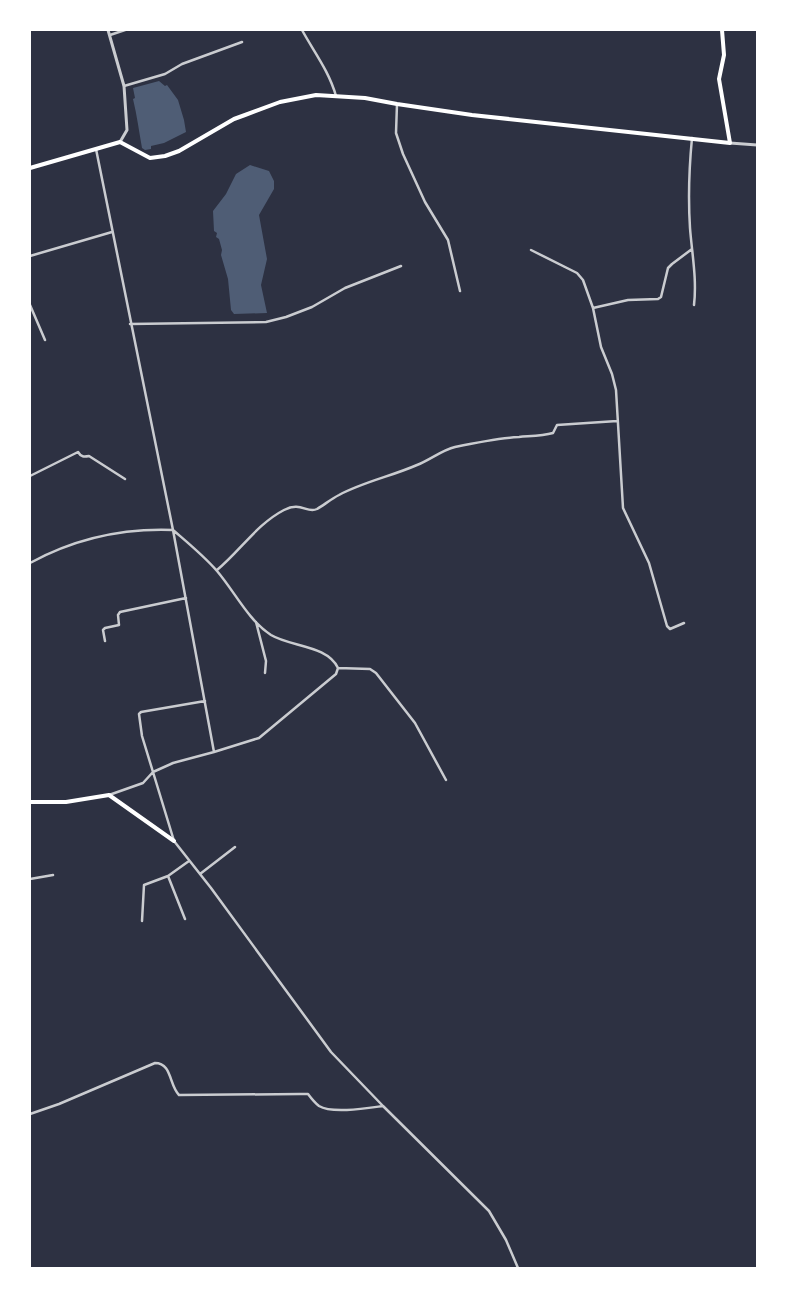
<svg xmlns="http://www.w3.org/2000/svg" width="787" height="1298" viewBox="0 0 787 1298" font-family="'PT Serif',serif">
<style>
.water{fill:#4f5d75}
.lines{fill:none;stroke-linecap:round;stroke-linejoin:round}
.minor{stroke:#caccd0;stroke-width:2.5}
.tertiary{stroke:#caccd0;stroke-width:3}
.secondary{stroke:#fff;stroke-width:4}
.primary{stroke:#fff;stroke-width:4}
</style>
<rect width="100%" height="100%" fill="#2d3142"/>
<path class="water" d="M159,81L165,86L167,85L178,100L184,120L186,132L164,143L151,146V149L145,150L142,148C139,132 137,115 133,99L135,98L133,88Z
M250,165L269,171L274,181V189L259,215L267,259L261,285L267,313L234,314L231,310L228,279L221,255L222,250L219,239L216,237L217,233L214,231L213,211L226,194L236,174Z"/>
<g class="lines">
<path class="minor" d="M302,30C314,52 329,71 336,96
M110,35L125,30
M124,86L165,74L182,64L242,42
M397,104L396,133L403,154L425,202L448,240L460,291
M692,138C689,169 688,197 690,228C692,254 697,279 694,305
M96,149L173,530L214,752L173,763L153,772L174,841L211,888L331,1052L383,1106L489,1211L506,1240L518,1268
M531,250L577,273L583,280L593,308L601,347L612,374L616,390L623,508L649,563L667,626L670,629L684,623
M30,256L112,232
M30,305L45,340
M593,308L628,300L658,299L661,297L668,268L672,264L692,249
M130,324L266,322L286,317L312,307L345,288L401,266
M30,476L78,452C81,457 84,457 89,456L125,479
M30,563C74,539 122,528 173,530C188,543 204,556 217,571C235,592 248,620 271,635C291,647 327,645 338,668L336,674L259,738L214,752
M217,570C240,551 257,524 284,510C301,501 307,514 317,509C324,505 331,499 339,495C363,482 392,476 417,465C430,460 442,450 455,447C474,443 499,438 519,437C530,436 542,436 553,433L557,425L617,421
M256,622L266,661L265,673
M105,641L103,630L105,628L119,625L118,615L120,612L186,598
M338,668L370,669L376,673L415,723L446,780
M109,795L143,783L153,772L142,736L139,714L141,712L205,701
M200,874L235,847
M168,876L185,919
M30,879L53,875
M142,921L144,885L168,876L189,861
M30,1114L59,1104L155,1063C172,1063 169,1085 179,1095L300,1094H308C311,1098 315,1103 319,1106C332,1114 368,1108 383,1106"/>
<path class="tertiary" d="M108,30L124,86L127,130L120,142
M730,143L757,145"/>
<path class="secondary" d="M30,802H66L109,795L174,841"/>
<path class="primary" d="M30,168L120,142L150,158L165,156L179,151L234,119L245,115L280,102L316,95L365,98L397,104L472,115L730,143L719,79L724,55L722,30"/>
</g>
<rect width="787" height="1298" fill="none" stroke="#ffffff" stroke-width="62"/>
</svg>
